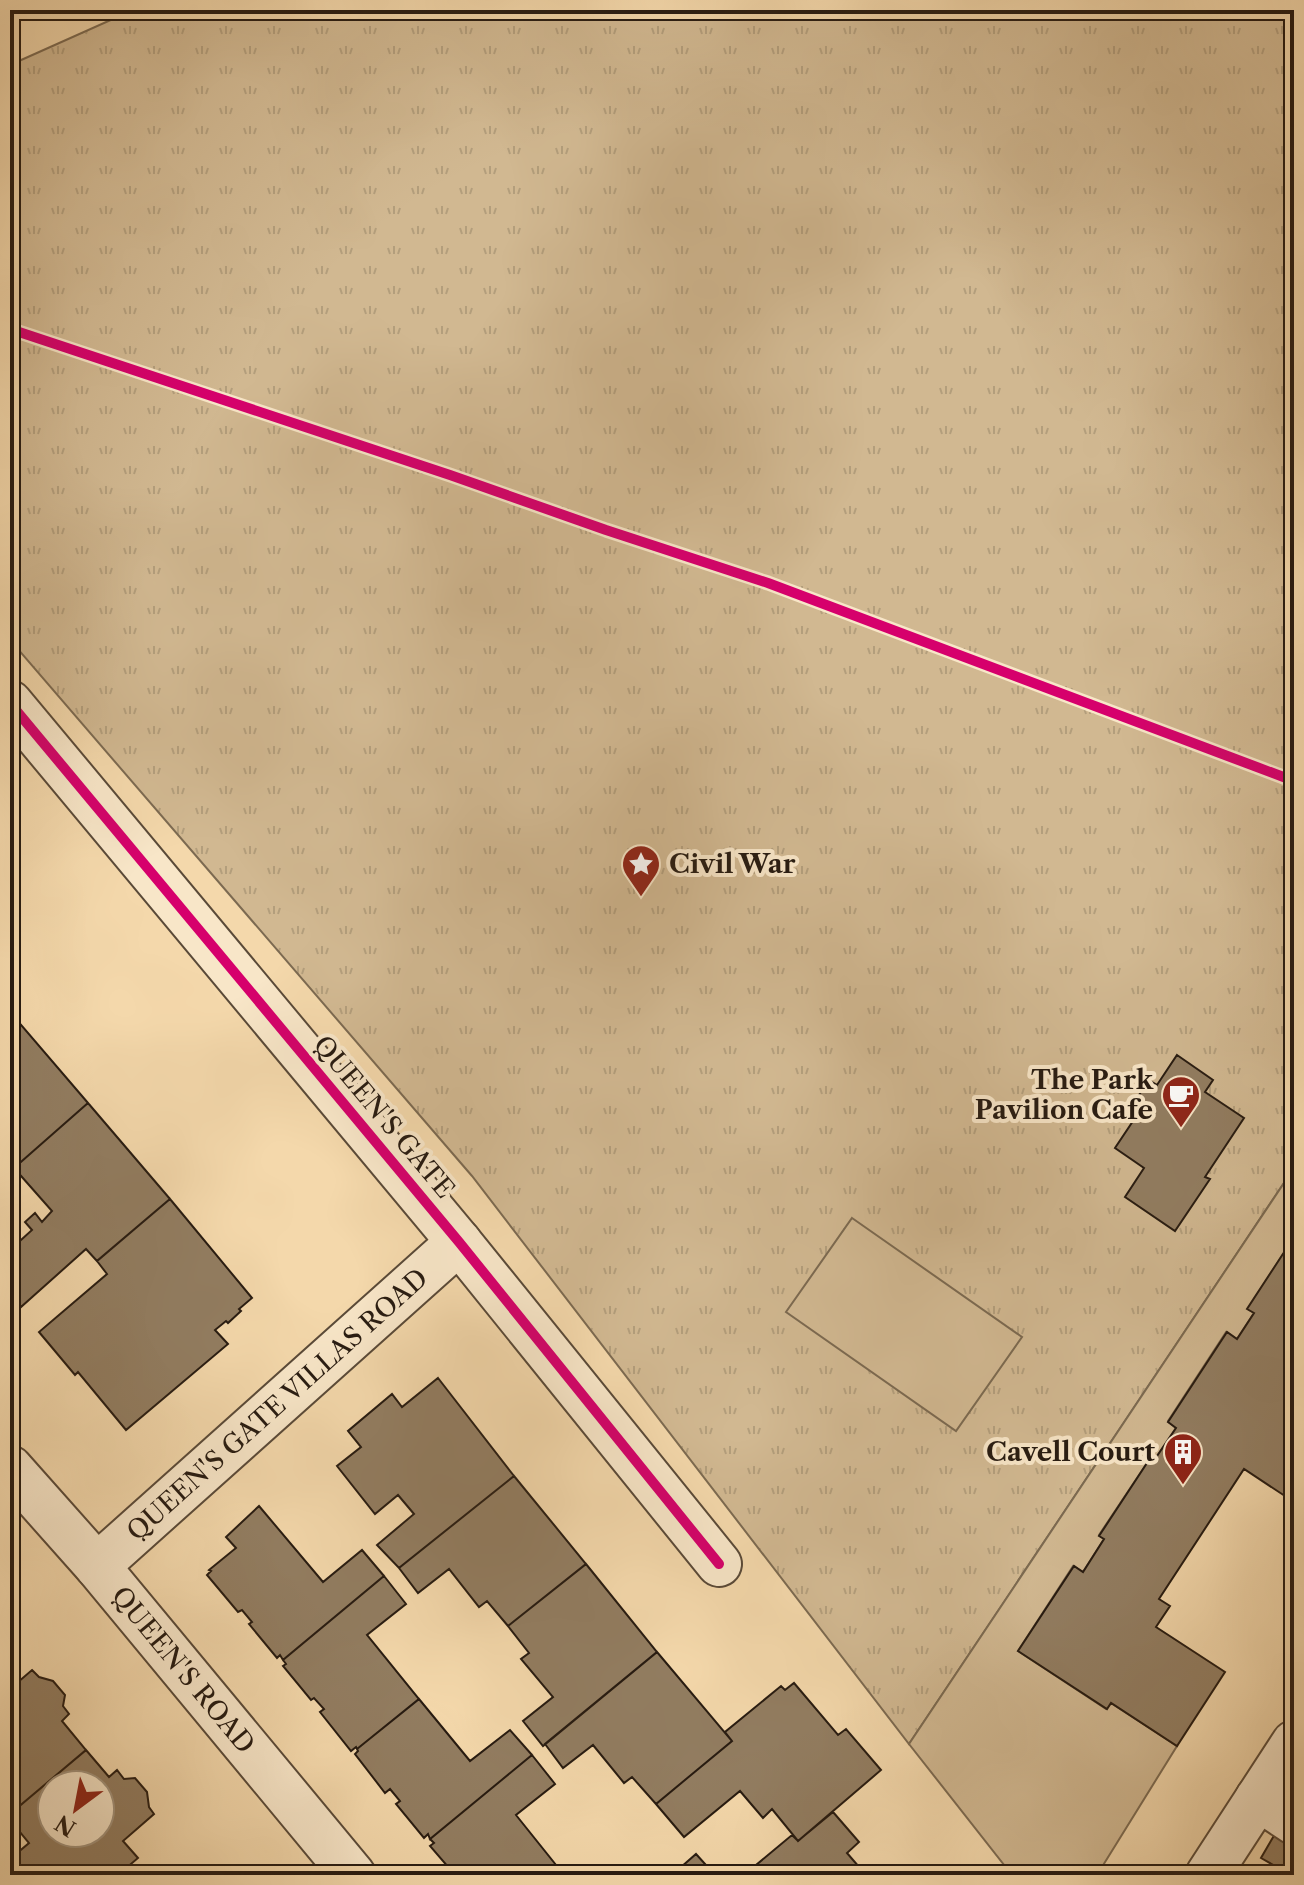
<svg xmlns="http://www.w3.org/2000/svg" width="1304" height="1885" viewBox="0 0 1304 1885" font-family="'Libre Caslon Text',serif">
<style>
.park{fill:url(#park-tufts);stroke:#7c6a51;stroke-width:2}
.garden{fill:#d1b891;stroke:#7c6a51;stroke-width:2}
.building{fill:#927d61;stroke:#271b11;stroke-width:2;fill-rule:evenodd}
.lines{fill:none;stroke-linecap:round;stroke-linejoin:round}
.minor-casing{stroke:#5a4a38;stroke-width:48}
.minor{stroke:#f8e6c8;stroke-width:44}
.cycleway-casing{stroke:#f8e6c8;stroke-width:15}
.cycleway{stroke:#d6006c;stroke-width:10}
.labels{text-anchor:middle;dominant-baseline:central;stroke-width:8;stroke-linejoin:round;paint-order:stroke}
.poi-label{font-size:26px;font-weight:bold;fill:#271b11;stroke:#f8e6c8;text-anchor:end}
.street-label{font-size:26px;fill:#271b11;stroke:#f8e6c8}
</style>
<defs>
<pattern id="park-tufts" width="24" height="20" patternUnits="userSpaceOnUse" patternTransform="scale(2)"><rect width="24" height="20" fill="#d1b891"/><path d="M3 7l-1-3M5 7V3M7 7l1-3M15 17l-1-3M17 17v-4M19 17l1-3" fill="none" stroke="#b39e7c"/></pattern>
</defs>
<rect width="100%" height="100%" fill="#f4d8ab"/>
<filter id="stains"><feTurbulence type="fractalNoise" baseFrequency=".0025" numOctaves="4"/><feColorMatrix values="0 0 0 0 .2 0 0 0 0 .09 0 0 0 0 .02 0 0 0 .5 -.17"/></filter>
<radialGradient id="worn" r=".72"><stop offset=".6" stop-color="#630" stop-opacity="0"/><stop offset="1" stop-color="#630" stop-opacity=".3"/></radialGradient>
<path class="park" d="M133,10H1294V1168L909,1744L472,1176L10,640V65Z"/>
<path class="garden" d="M1294,1168V1237L1248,1309L1254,1313L1237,1339L1226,1332L1168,1421L1176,1428L1153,1462L1149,1460L1099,1535L1104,1539L1083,1572L1073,1566L1018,1651L1106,1709L1111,1703L1177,1746L1097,1875H1012L909,1744Z
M852,1218L1022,1337L956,1431L786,1312Z"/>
<path class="building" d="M10,1012L88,1103L14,1168L10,1163Z
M1177,1055L1213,1080L1205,1092L1244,1118L1205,1177L1210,1179L1175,1231L1125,1197L1144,1168L1115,1148L1137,1115L1129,1110L1149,1080L1157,1085Z
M88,1103L170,1199L97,1261L86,1249L21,1307L10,1294V1250L32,1230L25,1222L35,1213L42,1222L52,1211L14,1168Z
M170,1199L252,1298L239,1309L241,1311L228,1323L226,1321L215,1330L228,1344L126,1430L78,1372L75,1375L39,1332L107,1274L97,1261Z
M1294,1237V1502L1244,1469L1159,1599L1170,1606L1156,1627L1225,1672L1177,1746L1111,1703L1107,1709L1018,1651L1074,1566L1083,1572L1104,1539L1099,1536L1149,1460L1153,1462L1176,1428L1168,1422L1227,1332L1237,1339L1254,1313L1247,1309Z
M438,1378L514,1476L399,1568L377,1545L414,1514L398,1495L375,1514L337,1466L361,1447L348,1431L392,1394L402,1407Z
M514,1476L586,1564L508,1626L487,1601L479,1607L449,1569L418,1593L399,1568Z
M259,1506L323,1582L362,1550L384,1576L283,1660L280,1655L277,1658L249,1624L252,1622L242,1610L238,1612L207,1575L211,1571L209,1570L236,1548L226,1537Z
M586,1564L657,1652L543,1746L523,1721L553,1697L521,1659L529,1653L508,1626Z
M384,1576L406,1604L367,1635L419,1699L357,1749L356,1747L351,1751L320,1712L324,1709L314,1698L311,1700L283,1666L286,1664L283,1660Z
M657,1652L732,1741L656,1804L632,1777L624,1783L593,1745L563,1768L545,1744Z
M32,1670L39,1677L53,1681L65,1695L63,1706L69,1714L62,1721L86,1750L10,1814V1689Z
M794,1683L838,1735L846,1729L881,1770L798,1841L772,1809L763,1818L740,1791L684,1837L656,1804L732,1741L725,1732L781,1686L785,1690Z
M419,1699L470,1761L510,1730L532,1755L430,1839L428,1834L424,1838L396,1804L400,1801L390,1789L385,1793L355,1754L358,1751L357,1749Z
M86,1750L109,1777L117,1770L124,1779L135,1778L147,1792L149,1807L154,1814L123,1841L138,1858L118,1875H107L101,1868L92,1875H10V1859L29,1843L10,1820V1814ZM52,1785H100V1833H52Z
M532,1755L555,1784L516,1815L564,1875H455L430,1846L434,1843L430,1839Z
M833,1812L859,1842L847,1853L866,1875H744L792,1835L798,1841Z
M1276,1832L1294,1842V1870L1291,1875L1261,1858Z
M696,1854L715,1875H672Z"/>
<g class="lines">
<g class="minor-casing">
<g id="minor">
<path d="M10,703L459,1242L719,1564"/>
<path id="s1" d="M10,1468L97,1566L353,1875"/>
<path id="s2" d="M97,1566L459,1242"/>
<path d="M1258,1798L1294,1822"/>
<path d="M1208,1875L1294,1743"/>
</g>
</g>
<use href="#minor" class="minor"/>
<g class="cycleway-casing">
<path id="cycleway" d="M10,329L450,475L606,530L768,583L1294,781
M10,703L459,1242L719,1564"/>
</g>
<use href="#cycleway" class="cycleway"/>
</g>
<defs>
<g id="sight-pin" transform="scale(2)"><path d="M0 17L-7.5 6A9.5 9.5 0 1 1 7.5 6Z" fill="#8f2418" stroke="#f8e6c8"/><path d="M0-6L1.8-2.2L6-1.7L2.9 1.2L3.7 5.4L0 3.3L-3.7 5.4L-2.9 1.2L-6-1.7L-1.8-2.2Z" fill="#fff"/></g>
<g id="cafe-pin" transform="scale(2)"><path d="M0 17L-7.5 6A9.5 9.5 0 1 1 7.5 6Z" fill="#8f2418" stroke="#f8e6c8"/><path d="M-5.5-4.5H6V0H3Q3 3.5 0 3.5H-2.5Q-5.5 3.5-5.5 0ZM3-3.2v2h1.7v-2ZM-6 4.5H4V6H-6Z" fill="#fff"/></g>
<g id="building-pin" transform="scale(2)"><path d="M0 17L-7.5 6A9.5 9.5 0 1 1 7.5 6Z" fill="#8f2418" stroke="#f8e6c8"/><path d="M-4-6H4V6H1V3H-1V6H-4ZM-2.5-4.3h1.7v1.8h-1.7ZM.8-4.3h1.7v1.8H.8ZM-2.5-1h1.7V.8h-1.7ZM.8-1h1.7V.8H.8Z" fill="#fff"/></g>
</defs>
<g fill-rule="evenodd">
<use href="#sight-pin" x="641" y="864"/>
<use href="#cafe-pin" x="1181" y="1095"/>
<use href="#building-pin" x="1183" y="1452"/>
</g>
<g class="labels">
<g class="poi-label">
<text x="669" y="864" text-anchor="start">Civil War</text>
<text x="1153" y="1080">The Park<tspan x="1153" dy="30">Pavilion Cafe</tspan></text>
<text x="1155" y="1452">Cavell Court</text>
</g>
<g class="street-label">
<text transform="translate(384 1117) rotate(50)">QUEEN'S GATE</text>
<text stroke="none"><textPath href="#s2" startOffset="242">QUEEN'S GATE VILLAS ROAD</textPath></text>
<text stroke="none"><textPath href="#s1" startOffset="266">QUEEN'S ROAD</textPath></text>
</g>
</g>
<rect width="1304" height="1885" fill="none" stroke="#f4d8ab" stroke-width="40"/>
<rect x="12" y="12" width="1280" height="1861" fill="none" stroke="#271b11" stroke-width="4"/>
<rect x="20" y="20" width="1264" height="1845" fill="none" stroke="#271b11" stroke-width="2"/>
<g transform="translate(76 1809) rotate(212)"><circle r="38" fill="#f8e6c8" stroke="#a4957f" stroke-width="2"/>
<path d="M0-6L14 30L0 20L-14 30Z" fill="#8f2418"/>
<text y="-12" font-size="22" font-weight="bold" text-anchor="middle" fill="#271b11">N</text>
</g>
<rect width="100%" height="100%" filter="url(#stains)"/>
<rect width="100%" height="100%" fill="url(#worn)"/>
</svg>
